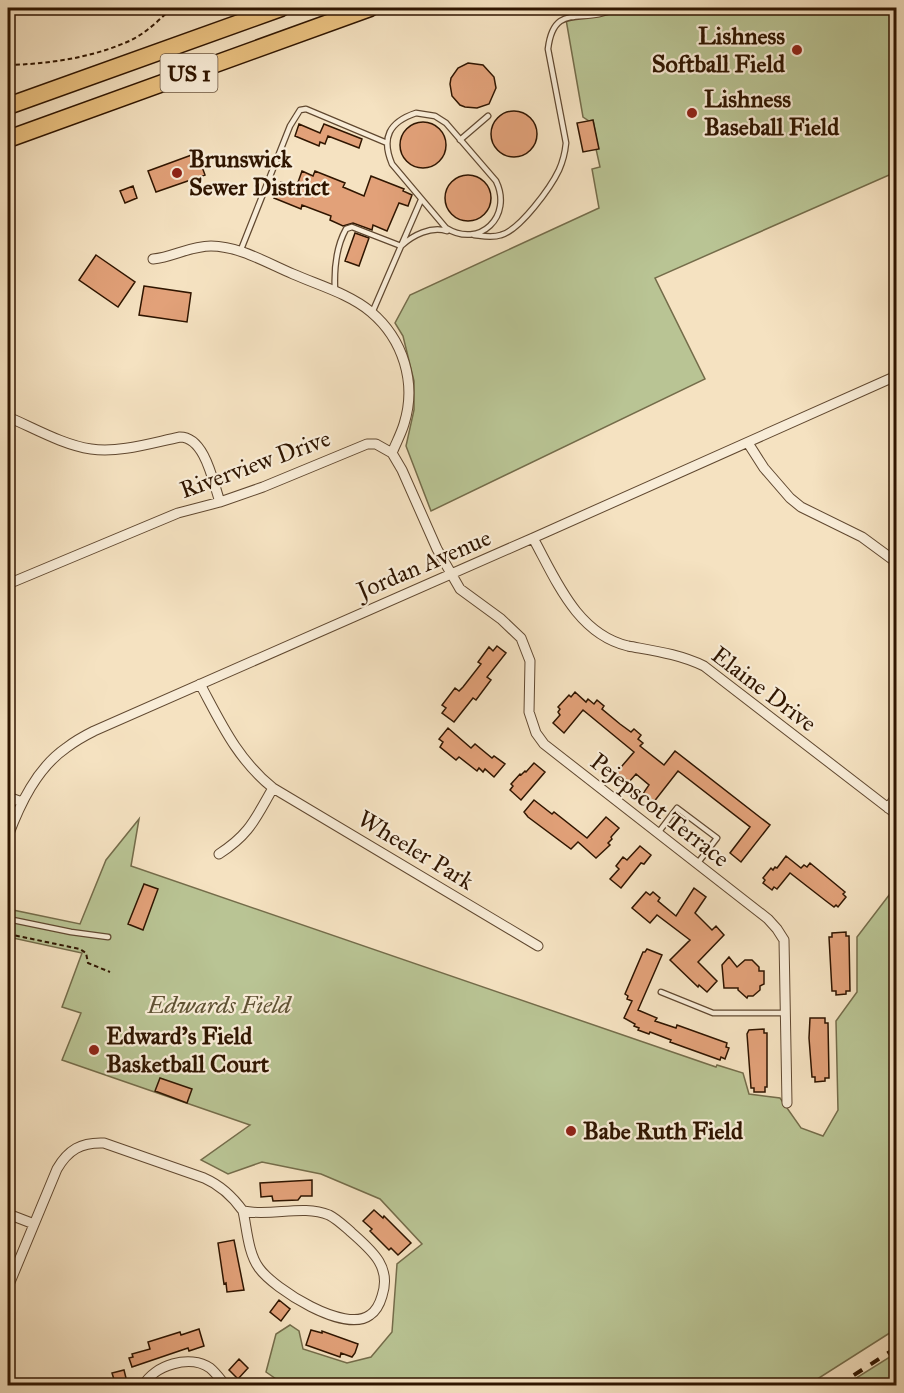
<svg xmlns="http://www.w3.org/2000/svg" width="904" height="1393" viewBox="0 0 904 1393" font-family="'IM FELL Great Primer',serif">
<style>
.green{fill:#b9c494;stroke:#746c4a;stroke-width:1.5}
.building{fill:#e2a179;stroke:#2f1500;stroke-width:1.5}
.lines{fill:none;stroke-linecap:round;stroke-linejoin:round}
.service-casing{stroke:#604830;stroke-width:7}
.minor-casing{stroke:#604830;stroke-width:11}
.motorway-casing{stroke:#2f1500;stroke-width:19}
.path{stroke:#2f1500;stroke-width:2;stroke-dasharray:4.5 3;stroke-linecap:butt}
.service{stroke:#f8ecd7;stroke-width:4.5}
.minor{stroke:#f8ecd7;stroke-width:9}
.motorway{stroke:#eac180;stroke-width:16}
.rail{stroke:#2f1500;stroke-width:4;stroke-dasharray:10 10;stroke-linecap:butt}
.poi-dot{fill:#8f2418;stroke:#f8ecd7;stroke-width:2}
.labels{text-anchor:middle;dominant-baseline:central;stroke-width:4.5;stroke-linejoin:round;paint-order:stroke}
.shield{fill:#f8ecd7;stroke:#6b5640;stroke-width:1.5}
.shield-label{font-size:22px;font-weight:bold;fill:#2f1500}
.poi-label{font-size:24px;font-weight:bold;fill:#2f1500;stroke:#f8ecd7;text-anchor:start}
.street-label{font-size:24px;fill:#2f1500;stroke:#f8ecd7}
.park-label{font-size:24px;font-style:italic;fill:#5f5234;stroke:#f8ecd7}
</style>
<rect width="100%" height="100%" fill="#f5e2c1"/>
<filter id="stains"><feTurbulence type="fractalNoise" baseFrequency=".00333" numOctaves="4"/><feColorMatrix values="0 0 0 0 .2 0 0 0 0 .09 0 0 0 0 .02 0 0 0 .5 -.17"/></filter>
<radialGradient id="worn" r=".72"><stop offset=".6" stop-color="#630" stop-opacity="0"/><stop offset="1" stop-color="#630" stop-opacity=".3"/></radialGradient>
<path class="green" d="M564,8H896V172L655,278L705,379L431,511L406,446L414,410V381L403,336L395,323L410,295L599,208L592,169L600,167L596,149L598,148L593,120L589,121L583,117Z
M139,819L131,866L716,1067L717,1065L743,1073L749,1094L780,1098L801,1128L823,1136L838,1110L836,1021L857,992V937L896,886V1329L808,1385H285L266,1372L276,1334L290,1325L299,1331L303,1349L347,1363L371,1357L392,1332L397,1264L422,1244L380,1199L321,1174L262,1162L228,1174L201,1160L250,1125L62,1060L81,1013L62,1007L82,953L8,937V909L80,924L106,860Z
M896,1353V1385H845Z"/>
<path class="building" d="M468,63L483,65L494,77L496,88L489,104L477,108L465,107L460,105L452,96L450,84L451,78L458,68Z
M491 134a23 23 0 1 1 46 0a23 23 0 1 1-46 0Z
M593,120L599,149L583,152L577,123Z
M400 145a23 23 0 1 1 46 0a23 23 0 1 1-46 0Z
M299,124L320,133L324,124L362,139L359,148L328,136L325,144L320,142L319,146L295,136Z
M197,153L205,175L156,192L148,171Z
M302,171L313,176L315,171L345,183L343,187L364,196L371,176L404,189L403,191L412,195L408,206L399,203L387,231L373,225L372,230L353,223L343,226L330,220L331,216L302,205L301,209L274,198L281,182L296,188Z
M445 198a23 23 0 1 1 46 0a23 23 0 1 1-46 0Z
M133,186L137,198L125,203L120,191Z
M355,233L369,238L359,266L345,261Z
M96,255L135,282L118,307L79,280Z
M144,286L191,293L187,322L139,315Z
M497,646L506,653L487,677L491,680L476,700L473,698L454,722L442,713L446,708L442,705L455,688L459,691L463,687L481,664L478,662L489,647L493,651Z
M575,692L586,702L588,699L594,704L597,700L604,706L602,709L620,724L631,732L634,729L641,735L638,739L643,743L640,746L664,765L675,751L770,825L741,862L730,853L750,827L678,771L653,803L642,795L649,785L636,774L628,783L616,773L634,752L583,710L564,733L553,723L560,715L558,712L560,709L558,707L569,695L571,697Z
M448,728L471,748L475,744L492,758L494,756L505,764L494,777L485,769L483,772L479,768L477,771L459,757L456,760L440,747L443,742L439,739Z
M534,763L545,772L521,800L510,790L513,786L511,784L520,774L521,775L525,771L526,772Z
M534,800L552,814L554,812L587,838L606,817L619,828L611,837L612,839L608,843L610,845L596,858L578,842L571,849L528,817L524,812Z
M640,846L651,855L644,864L641,863L621,888L610,879L619,869L616,866L623,857L627,860Z
M786,856L801,868L804,865L807,867L810,863L845,892L843,894L846,897L838,907L836,905L834,907L826,901L790,873L777,889L774,887L772,890L763,883L765,880L763,878L771,868L773,870L775,867L777,868Z
M144,884L158,889L143,930L128,924Z
M694,888L706,897L695,913L712,930L716,926L724,935L698,962L717,981L707,992L699,985L698,987L670,960L690,940L657,915L650,923L632,908L646,892L650,895L653,892L660,898L658,901L676,916Z
M846,932V936H849L850,991H846V994L836,995V991H832L829,937H832V933Z
M647,949L662,955L638,1010L657,1018L655,1021L676,1028L677,1025L727,1043L726,1047L729,1048L725,1059L721,1057L720,1060L670,1042L671,1040L650,1032L649,1034L638,1030L639,1028L634,1026L635,1024L624,1018L632,1001L627,999L628,996L625,994L643,952H645Z
M729,957L737,967L745,960H752L759,967V971H764V984L760,986V990L753,996H748L747,998L738,990V988H724L722,965Z
M810,1018H825V1023H828L829,1078H825V1081L815,1082V1077H812L809,1038Z
M764,1029V1033H767V1087H765V1092H754V1088H751L747,1034L749,1030Z
M160,1078L192,1089L187,1103L155,1091Z
M312,1180V1196H301L298,1200L273,1201L272,1196L261,1197L260,1183Z
M374,1210L383,1218L384,1216L411,1243L398,1255L391,1248L389,1250L370,1231L372,1229L363,1221Z
M234,1240L244,1290L227,1292L226,1283L224,1284L218,1243Z
M279,1300L290,1309L281,1321L270,1312Z
M199,1329L204,1346L189,1351L188,1348L132,1367L129,1358L133,1357L132,1354L150,1349L148,1342L180,1332L181,1335Z
M311,1330L322,1333V1331L358,1344L355,1353L352,1357L341,1353L340,1357L306,1345Z
M239,1359L248,1368L238,1379L229,1370Z
M124,1370L128,1386H116L112,1373Z"/>
<g class="lines">
<g class="service-casing">
<path id="service" d="M416,113L435,116L446,123L496,181C513,216 480,249 446,228L392,164C381,138 389,122 416,113Z
M460,140L488,116
M474,235C483,236 492,238 501,235C520,230 551,187 559,170C563,161 565,153 566,143L548,49C554,0 584,26 616,8
M240,252L290,126L300,110L306,109L387,143
M335,290C334,269 336,247 346,229L352,227L401,246L421,200
M372,313L401,246C413,235 431,226 447,231
M658,833L677,808L717,838L697,864
M8,919L71,932L108,937
M661,992L713,1013H785"/>
</g>
<g class="minor-casing">
<path id="minor" d="M153,259C173,257 190,246 211,246C239,246 267,263 293,274C318,285 350,294 371,312C403,339 417,383 404,424C401,434 396,443 392,453
M8,417C34,428 63,445 91,449C120,453 151,443 180,437C205,437 213,482 220,502
M748,443L764,468L790,498L801,507L862,537L896,562
M533,538C556,580 577,634 628,646C655,651 679,654 704,666L896,814
M8,584L178,513L220,502L263,487L367,444H376L392,453L402,470L437,549L460,589L501,619L521,638L530,661L529,712L536,733L544,744L768,919L777,929L784,940L787,1103
M200,684C221,723 237,759 273,788L538,946
M8,797L22,802
M888,808L896,797
M8,836C20,804 37,768 66,748C75,741 84,736 94,731L533,538L896,376
M219,854C250,834 255,819 273,788
M243,1211C271,1217 303,1204 329,1215C337,1219 344,1226 351,1232C371,1250 392,1266 382,1296C380,1303 376,1311 370,1315C345,1334 274,1289 259,1268C248,1253 247,1229 243,1211Z
M8,1214L34,1224
M8,1287L57,1169C68,1150 81,1142 104,1143L204,1178C220,1185 233,1197 243,1211
M143,1386C154,1365 190,1354 210,1368C216,1373 221,1380 226,1386"/>
</g>
<g class="motorway-casing">
<path id="motorway" d="M8,106L281,8
M8,139L370,8"/>
</g>
<path class="path" d="M8,65C48,64 90,58 127,42C144,35 159,20 172,8
M8,934L80,949L86,953L88,963L110,972"/>
<use href="#service" class="service"/>
<use href="#minor" class="minor"/>
<use href="#motorway" class="motorway"/>
<path class="rail" d="M837,1386L896,1348"/>
</g>
<g class="poi-dot">
<circle cx="797" cy="50" r="6"/>
<circle cx="692" cy="113" r="6"/>
<circle cx="177" cy="173" r="6"/>
<circle cx="94" cy="1050" r="6"/>
<circle cx="571" cy="1131" r="6"/>
</g>
<g class="labels">
<rect class="shield" x="160.5" y="54" width="57" height="38" rx="4.5"/>
<g class="shield-label">
<text x="189" y="73">US 1</text>
</g>
<g class="poi-label">
<text x="785" y="36" text-anchor="end">Lishness<tspan x="785" dy="28">Softball Field</tspan></text>
<text x="704" y="99">Lishness<tspan x="704" dy="28">Baseball Field</tspan></text>
<text x="189" y="159">Brunswick<tspan x="189" dy="28">Sewer District</tspan></text>
<text x="106" y="1036">Edward's Field<tspan x="106" dy="28">Basketball Court</tspan></text>
<text x="583" y="1131">Babe Ruth Field</text>
</g>
<g class="street-label">
<text transform="translate(255 464) rotate(-20)">Riverview Drive</text>
<text transform="translate(424 564) rotate(-23)">Jordan Avenue</text>
<text transform="translate(764 689) rotate(37)">Elaine Drive</text>
<text transform="translate(660 810) rotate(38)">Pejepscot Terrace</text>
<text transform="translate(416 850) rotate(31)">Wheeler Park</text>
</g>
<g class="park-label">
<text x="219" y="1005">Edwards Field</text>
</g>
</g>
<rect width="904" height="1393" fill="none" stroke="#f5e2c1" stroke-width="30"/>
<rect x="9" y="9" width="886" height="1375" fill="none" stroke="#2f1500" stroke-width="3"/>
<rect x="15" y="15" width="874" height="1363" fill="none" stroke="#2f1500" stroke-width="1.5"/>
<rect width="100%" height="100%" filter="url(#stains)"/>
<rect width="100%" height="100%" fill="url(#worn)"/>
</svg>
